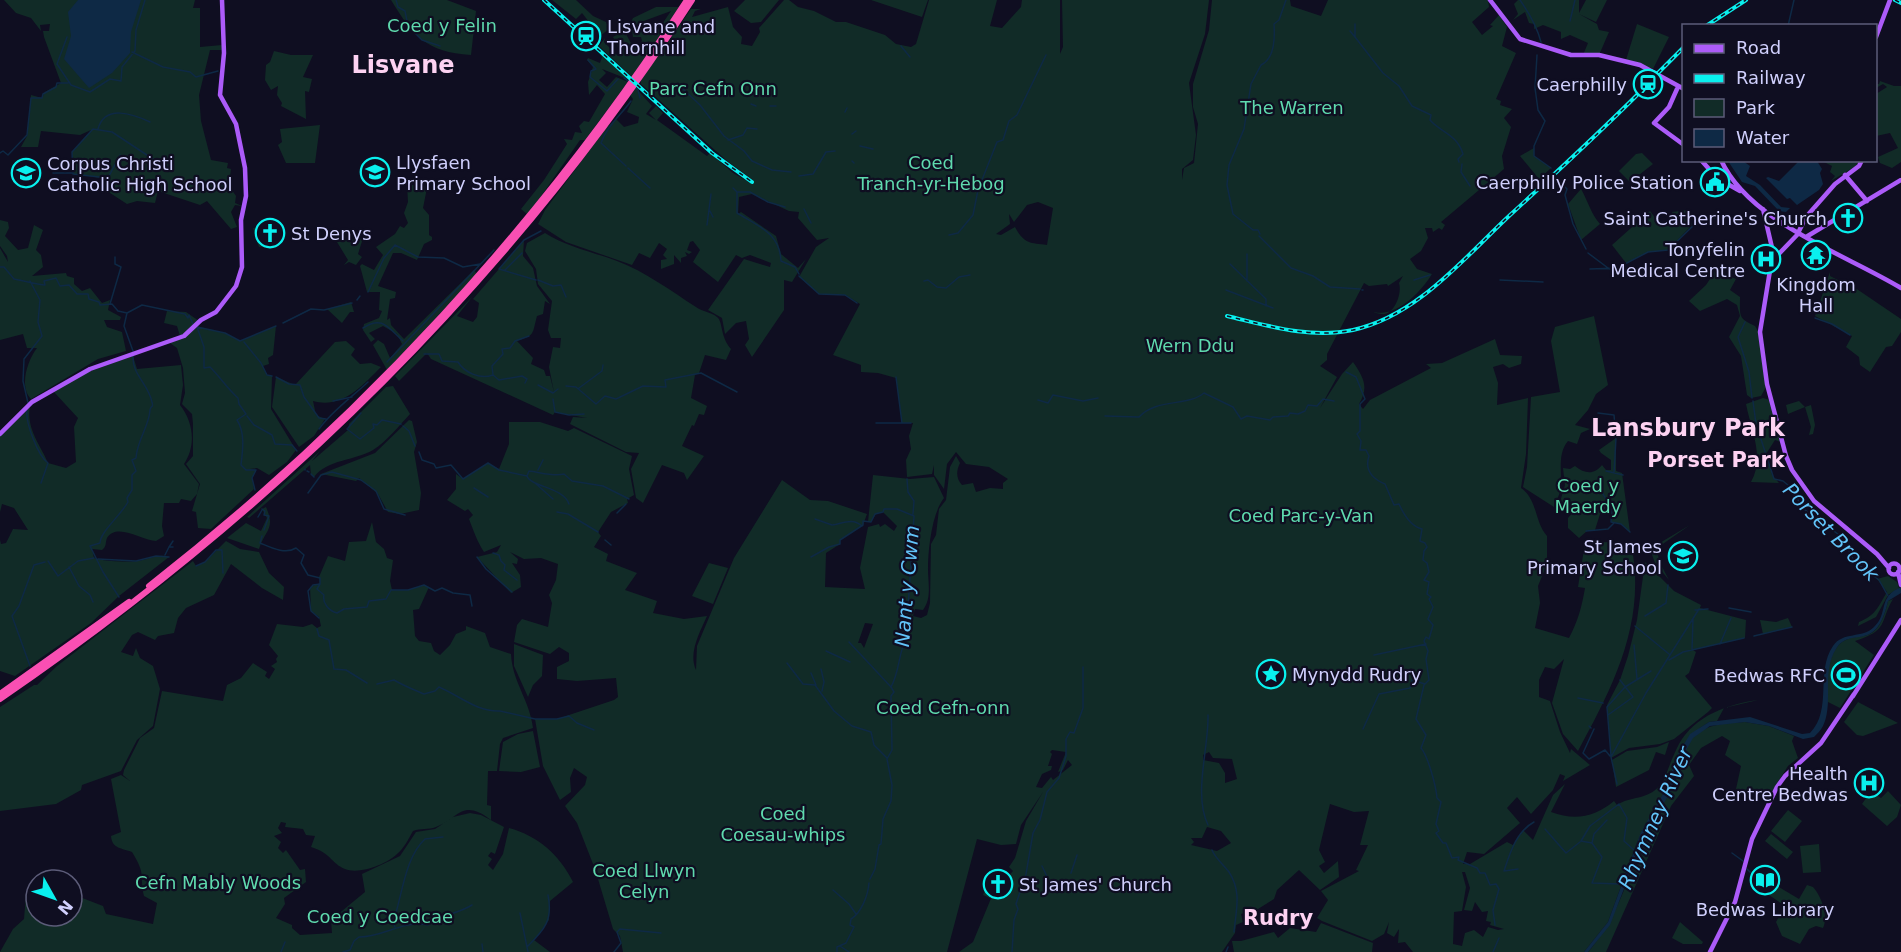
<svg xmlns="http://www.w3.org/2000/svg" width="1901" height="952" viewBox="0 0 1901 952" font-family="'DejaVu Sans',sans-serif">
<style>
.green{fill:#112b27;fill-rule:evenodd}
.water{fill:#0e2945}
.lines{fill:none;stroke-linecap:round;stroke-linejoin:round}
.stream{stroke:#0e2945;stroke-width:1.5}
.major{stroke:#ac5bf9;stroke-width:4.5}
.highway{stroke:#f94fb3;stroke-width:6}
.rail-casing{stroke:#09f0ee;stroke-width:4}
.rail{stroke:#0f0e21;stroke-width:1.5;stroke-dasharray:4.5;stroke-linecap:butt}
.labels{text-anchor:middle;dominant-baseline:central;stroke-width:4.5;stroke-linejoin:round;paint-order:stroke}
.park-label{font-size:18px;fill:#5fdaae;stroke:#0f0e21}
.poi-label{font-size:18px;fill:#d0d0fd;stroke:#0f0e21;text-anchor:end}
.water-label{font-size:20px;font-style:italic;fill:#62c4f9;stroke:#0f0e21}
.quarter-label{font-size:21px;font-weight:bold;fill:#fdd2f2;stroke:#0f0e21}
.district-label{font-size:24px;font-weight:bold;fill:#fdd2f2;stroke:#0f0e21}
</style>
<rect width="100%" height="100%" fill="#0f0e21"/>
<path class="green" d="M4,0H195L193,8H200V47L222,45L223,50H210L199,95L201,121L211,160L228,163L227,168L231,169L229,186L236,196L235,203L242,206L235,205L231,212L237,227L231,229L207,201L200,205L158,191L155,203L137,201L127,204L107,191L108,179L73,174L72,152L91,130L80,135L41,131L38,147H21L27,136L31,95L42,98L45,92L61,83L44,37L43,31H49L50,24L40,25L41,31L31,18L16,13Z
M391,0H447L476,11L471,55C426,52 413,36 391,0Z
M552,0H576L593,16L606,22L609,29L600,36L582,13L576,19Z
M745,0H779L761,22L751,23L734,11Z
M784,0H789L798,7L814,11L836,22H846L885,35L896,44L911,47L916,44L929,0H997L990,26L1002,28L1021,7L1022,0H1060V54L1063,47L1062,0H1209L1205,34L1189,83L1196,135L1193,160L1182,169V180L1184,168L1194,163L1198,124L1193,107V84L1209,30L1212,0H1290L1291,6L1321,16L1328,0H1488L1489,7L1472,22L1482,35L1493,26L1490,25L1499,15L1507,27L1502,46L1516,53L1496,99L1501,101L1500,105L1512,109L1504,118L1511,127L1502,156L1504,169L1441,222L1445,225L1442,230L1439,228L1433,232L1432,228H1425L1428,238L1421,251L1410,259L1417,269L1432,274C1420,293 1395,320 1370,311C1374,312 1381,315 1385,314C1396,311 1402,292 1399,283L1403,276L1388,286L1387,284L1369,286L1364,283L1327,354V360L1320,366L1337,377L1320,408L1342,374L1353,362C1364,378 1369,387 1359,404L1363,409L1370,400L1431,368L1426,364L1442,363L1495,339L1500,355L1522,356L1521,364L1509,368L1503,364L1493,367L1498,383L1497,405L1528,398L1526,454L1521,488C1538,500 1534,521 1547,536V564L1538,586L1540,603L1535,628L1569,638C1578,621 1582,606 1585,588L1578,587L1585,543L1610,542L1621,554L1633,555C1644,628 1611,690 1578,751L1563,734L1552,703L1564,659L1554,669L1545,667L1539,680V697L1550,701L1560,732L1570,753L1571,749L1590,765L1563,781L1565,776L1560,774L1553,790L1531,814L1517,797L1507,808L1520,823L1484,854L1467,852L1463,864H1470L1507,842L1513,845L1523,830L1533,840L1553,795L1565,784L1551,812C1575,821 1595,817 1614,801L1617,805C1630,796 1648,800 1659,786L1661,787C1667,773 1672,757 1679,744C1695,715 1729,704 1758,700L1724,708L1717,721L1709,722L1700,728L1677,756L1664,792L1638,840L1608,922L1584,952H1413L1405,942L1398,943L1399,929L1394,937L1387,933L1389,922L1384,934L1372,941L1322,921L1317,918L1328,900L1321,891L1359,871L1356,870L1368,845H1360L1369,811L1354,812L1330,804L1319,850L1325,862L1319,866L1324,873L1338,861L1339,877L1320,890L1299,870L1277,890L1274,899L1258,909L1241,914L1243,922L1236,925L1235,933L1222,952H959L973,942L992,896L997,893L1006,898L1013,879L1005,880L1013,871L1009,867L1015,858L1026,821L1043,792L1021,825L1016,844L1001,845L977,839L947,952H623L620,936L613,929L595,869L577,823L565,806L585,785L587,777L574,768L570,778L571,792L560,800L543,766L535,719H557L614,700L618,697L616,678L577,681L557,679V667L569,661V653L559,647L550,654L514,642L517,625L522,619L548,627L552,603L549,595L556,580L558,564L541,558L524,559L510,552L518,559L517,564L512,563L520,575L521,587L511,593L477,557L497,552L501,545L484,552C477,541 474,532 469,519L473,515L468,509L465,511L447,500L456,489V474L463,479L488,463L499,469L509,444V422H540L568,431L574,428L632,456L629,469L634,495L627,499L628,503L611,512L598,532L601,536L594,547L608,554L606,561L637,573L625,590L657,601L653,613L684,619L707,616C700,632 688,653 696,670L697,646L734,558L782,480L810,500L828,501L867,514L863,525L840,540V544L826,553L825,587L865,589L860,568L868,527L879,524L880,527L885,524L894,531L897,526L883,512L876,514L871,522H868L873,475L910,479L934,477L944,498C932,513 928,549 928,569C928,583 932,598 923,610L915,609L913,616L921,618L927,615L930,603L931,544L936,535L939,509L946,500L950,467L956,456L960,463C956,471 956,479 962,485L973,483L976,492L990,488L1003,489V483L1008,479L989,467L966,464L956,452L947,464L944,489L934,475V465L932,474L907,477L906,460L911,449L909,436L913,423H902L896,378L878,373L861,372V365L833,355L860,304L845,295L819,294L799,277L816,247L829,238L817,240L798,218L799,212L789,211L752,194L739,197L738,214L741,212L776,236L781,254L798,268L806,259L792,282L784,280V310L752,357L745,345L749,339L746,321L736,323L725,334L722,318L708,310L744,259L770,267L771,263L750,255L742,258L736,255L718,282L693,262L700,250L693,241L690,242L687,250L692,252L689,254L685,252L687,256L681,258V263L674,255V264L661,269V260L667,259L663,255L667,249L659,243L650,258L639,253L632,265L566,242L538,224L545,210L607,127L616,119L624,127L638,123L639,117L627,112L633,99L630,95L635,87L652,106L646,114L656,120L649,113L656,106L663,113L657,120L707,156L710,153L733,173L751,183L753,180L726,160L641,84V80L635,74L632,77L599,46L605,38L604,42L618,56H622L613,37L618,34L620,28L630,24L625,32L634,49L642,41L641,37H633L632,29L636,25L631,22L633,18L656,7H679L638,69L645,74L691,9H701L695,11L692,17L728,7L733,27L742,37L741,44L752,46L760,32L759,28ZM671,11L656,33L648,28H643L641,22ZM1038,202L1053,208L1047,245C1030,243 1024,244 1015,227L1001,235L996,234L1010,224L1009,214L1014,222L1027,205ZM865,623L873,624L864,648L861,643H858ZM1052,750L1066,752L1058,772L1063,770L1068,760L1072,765L1053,780L1051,777L1042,788L1036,787L1042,774L1051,770L1052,766H1048L1052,754L1050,752ZM1209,752L1213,758L1232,759L1237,779L1225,783V773L1219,763L1203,760V755ZM1207,827L1221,831L1231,843L1217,851L1191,845L1194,842L1191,838H1202ZM1462,872H1465L1470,888L1464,910L1472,911L1475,902L1482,912L1488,911L1486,921L1491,922L1490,925L1504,929L1498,930L1488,927L1483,937L1474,930L1465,933L1462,946L1453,944L1454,912L1462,911L1466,887Z
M871,0H928L922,17Z
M1518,0H1579V13L1586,0H1607L1596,22L1579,14L1597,24L1599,30L1609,32L1599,55H1583L1588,43L1570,35L1561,39V32L1543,25L1534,29V24L1529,23L1525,12L1513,20L1518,14L1514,4Z
M1637,24L1669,37L1653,69L1626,60Z
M597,49L630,80L602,69L606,73L599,80L607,87L616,77L628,82L585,140H580L528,215L521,209L544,180L567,144L564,139L572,140L575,132L582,133L579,126L584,121L589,122L605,94L597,85L589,95L588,82L593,67L587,60L588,58L600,63L602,57Z
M274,51L291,55H313L303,77L312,79L309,92L305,91L306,119L281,106L282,103L277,95L278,86L271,90L265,80L266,65L270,62Z
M1880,81L1894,86H1901V162L1892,168L1880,163L1878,157L1898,148L1890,133L1876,136V94L1887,87L1883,84L1876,88V84H1879Z
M320,125L315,163H286L278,145L282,142L280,129Z
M1534,148V156L1551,168L1539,179L1520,156Z
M1642,153L1653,164L1630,182L1619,171L1636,154Z
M1822,161H1859L1856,166L1831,181L1835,176L1830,172L1832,166Z
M428,183L423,208L429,215V235L432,237V240L424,244L417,260L401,253H393L378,286L396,292L395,298L390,299L387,320L390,318L391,325L404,339L474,270L477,274L387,370L373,345L378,340L384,344L390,358L402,344L397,334L383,326L369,333L375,339L371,342L363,330L364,324L379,318L382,311L379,310L380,292H367L360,266L362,264L374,270L383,255L376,247L395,234L400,226L404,228L408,223L404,213L408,202L407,184L423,187Z
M1581,189C1588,201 1591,214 1600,224L1581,240L1568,204Z
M1688,210L1692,225L1668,250L1648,252L1626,263L1612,245L1650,211L1656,219L1659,218L1661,223L1673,222L1672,212Z
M0,220L8,222L9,228L5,236L18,250L28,248L34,225L43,230L36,250L41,255L43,267L32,276L66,273L67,276L74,278V284L82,291L90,288L102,303L110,300L108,310L121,317L120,320H104L107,327L122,332L126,351L98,359L31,399C19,387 27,361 37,348H27L23,334L0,340V248L8,262L7,256L0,246Z
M253,228L273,230L269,246L259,247Z
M545,233C567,247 593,252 617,261C646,272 671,291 696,307C703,312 711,312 717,317C723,321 720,337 731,349L726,360L705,355L699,373L695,375L691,398L707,406L704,415L699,414L694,426L692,425L682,446L704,456L687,480L684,473L662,465L643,503L636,498L631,469L639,453L626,452L570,424L573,417L587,418L555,412L553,415L431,359L427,353L399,381L395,376L473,296L457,316L473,322L477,317L479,303L473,299L524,240L523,256L533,268L537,286L550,304L545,301L543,314L537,316C532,335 535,335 517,341L533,358L531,364L544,370L546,376H550L554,392L549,367L553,347L560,348L561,338H551L548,330L552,301L538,284L536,269L525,251L527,243Z
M363,238L358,254L362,257L356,265L349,262L344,265L348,260L337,242Z
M1716,270L1736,279L1730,290L1740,297C1740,317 1738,318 1755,326L1758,331L1766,387L1761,396L1751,398L1747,395L1741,356L1729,337L1740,316L1737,305L1727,299L1700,311L1689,301L1706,285Z
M1830,272V276L1840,281L1842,279L1901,319V332L1892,346L1886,347L1870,372L1860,365L1859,357L1846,347L1852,336L1815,316Z
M351,302L354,312H350L342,323L327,309Z
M167,311L186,312L199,321L188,333L180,336L177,326L164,323Z
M1594,316L1608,385L1596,394L1588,410L1575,425L1590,429L1581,433L1577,444L1568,441C1557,454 1562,473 1561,488C1560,494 1556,501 1554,507L1523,487L1527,467L1531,397L1560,392L1551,341L1555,327Z
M196,326L225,333L240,341L276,326L273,355L268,358L269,364L263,366L267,375L272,376L271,409L296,450L287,462L269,475L257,468L250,469L256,470L252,478L254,489L211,529L198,528L196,512L192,511L200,484L186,464L193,456V424L192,414L182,404L185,393L183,368L177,348L170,343Z
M346,341L355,349L351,355L360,364L371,363L381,367C362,386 342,409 313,401L316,415L325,419L314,436L299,447L272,407L276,377L295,385L335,342Z
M133,356L137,369L181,365L183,385L180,405C194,423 196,446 184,464L199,484L197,494L191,501L181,499L179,503H164L162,526L164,536L156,541C143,541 117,522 107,538C105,543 107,546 102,550L92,549L94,558C107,562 124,562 137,561C149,560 157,553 169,557L119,596L91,623L15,676L0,671V540L1,544L6,543L13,529L28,530L14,508L2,504L0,512V434L30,406C26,429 40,444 48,463L66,468L76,462L74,427L78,418L53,391L88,372Z
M393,386L410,414C398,427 387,441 373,450C354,461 328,459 314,477L311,475L310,465L249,518L247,517L320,451L312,461L348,430L349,424L386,387Z
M1763,398L1770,400L1781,442L1775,440L1766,454L1772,475L1779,483L1751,482C1765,457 1751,430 1746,404Z
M1799,401L1805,407L1811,405L1815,425L1813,434L1809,435L1811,427L1805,407L1788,414L1786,405Z
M409,420L412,421L417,442L414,452L421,493L419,510L400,514L388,512L378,494L359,478L356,481L321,474L375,453Z
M1616,438V471L1622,473L1630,532L1621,524L1611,522L1612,510L1609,505L1600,514L1595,530L1587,531L1579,538L1568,528V518L1574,511L1565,503L1560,502L1565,485L1563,468L1570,469L1575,466C1585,474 1594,475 1602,465L1606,470H1611V460L1601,453L1599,450Z
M266,507C276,529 265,530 259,549L227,538L246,523L261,531L267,518L262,509Z
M372,522L376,542L384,549L387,558L393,560L390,581L392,590H408L424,585L429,587L419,609L413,610L415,636L419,641L431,643L434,651L440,655L450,645L456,634L466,630V626L485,633L490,647L511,654C512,681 530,701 533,728L503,738L500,744L497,771H488L487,805L491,806V820C462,798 459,818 436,827C428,830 421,828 413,831C408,840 404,848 397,854C387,864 359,875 345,869C332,864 331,853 311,847L315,836L306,835L303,829L285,827L286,823L281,822L278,828L282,833L274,836L281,842L278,848L283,853L286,850L300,870L305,869L306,882L284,898L285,904L276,918L292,925V928L300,935L332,933L331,920L365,892L362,874L400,856L416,832L435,829L453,817L470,813L481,815L504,827L495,854L491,852L488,856L492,859L488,865L493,870L503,854L509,828C538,836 559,854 573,882L550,901L549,920L534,940L550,952H0L13,929L24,919L26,894L35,883L36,916H72V894L103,906L106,914L153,924L157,903L144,896C139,876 147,876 132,852C122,848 112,849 111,836L121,832L111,779L121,775L130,781L123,775L124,770L140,738L154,728L162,691L223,701L227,685L241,678L253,663L267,672L265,676L269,679L275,669L271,666L277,662L276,659L278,656L269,645L277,624L303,627L312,624L317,628L321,626L319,617L311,611L310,587L320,583L319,577L328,556L345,561L349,542L366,541Z
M1690,525L1657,548L1659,561L1669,580L1655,563L1651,552L1663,541Z
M226,541L240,549L259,552L269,573L284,587L283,600L262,588L231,564L214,595L186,608L178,618L174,633L158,636L155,640L138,632L132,635L121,652L133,656L136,648L140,658L153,666L160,689L153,726L137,740L121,771L82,785L81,790L56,804L0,811V707L34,685H37L57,666L193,561L196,566L205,562Z
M1645,562L1674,591L1701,605L1700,608L1746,620L1745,638L1693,650L1696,652L1689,673L1685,676L1712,708L1708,712L1674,739L1660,744L1629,748L1611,758L1607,705L1620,680L1628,656L1637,620Z
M709,563L728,568L713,604L692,596Z
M1888,576L1897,582L1899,588L1888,595L1876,617L1858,626L1859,622C1876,615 1878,607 1887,592L1877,579Z
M1893,599C1879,623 1889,630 1855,641L1874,655L1840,708L1828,702L1824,721C1827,699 1823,666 1837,647C1855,625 1876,654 1888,601Z
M1788,618L1792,627L1763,634L1760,620L1776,622Z
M514,644L543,655L542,676L533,685L528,697L514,666Z
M1858,702L1898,723L1863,736L1857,735L1844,722Z
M1745,722L1769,726L1794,736L1792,741L1798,758L1788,766L1768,798L1736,789L1741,766L1725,755L1730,741L1722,736L1701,748L1689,765L1694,776L1671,806L1606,952H1588C1618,917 1627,880 1644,838C1651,821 1662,807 1671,790C1680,773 1679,751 1694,736C1707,724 1726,723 1745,722Z
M533,731L540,767L521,772L499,771L503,742L518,734Z
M1669,742L1665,755L1656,752L1649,770L1616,787L1612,760L1627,751L1657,747Z
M1871,791L1881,798L1888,791L1901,805L1897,817L1887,826L1862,804Z
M1788,810L1802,821L1785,842L1771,831Z
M1771,834L1793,852L1787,859L1765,841Z
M1819,844L1821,872L1803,873L1800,846Z
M990,875L1003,879L990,898L983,895Z
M1769,881L1799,899L1807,885L1813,887C1821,896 1829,915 1823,928L1816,926L1809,929L1800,944L1782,936L1776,922L1785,906L1763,891Z
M1680,922L1703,942L1702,944H1683L1672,938Z
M1321,923L1373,943L1372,952H1234L1232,941H1241L1274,932L1278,938L1290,928L1316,932Z"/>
<path class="water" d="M78,0H141L131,32L130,53L112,73L89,88L64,59L71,36L68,12Z
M1800,160L1817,161L1822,169L1820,173L1823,184L1819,190L1797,205L1790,198L1787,199L1766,178L1768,177L1779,181Z
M1728,161H1743L1750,166L1746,176L1760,185L1781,207L1790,208L1786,212L1779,211L1755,186L1742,182Z
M1901,587V593L1888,601C1876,655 1851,625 1836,649C1821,673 1834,703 1823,726C1821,730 1817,734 1814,737L1803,739L1769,726L1745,722L1710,726L1693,738L1679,763L1671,791L1644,837L1610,925L1588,952H1584L1608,922L1641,832L1664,792L1677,756L1690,734L1709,722L1750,717L1802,734L1810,733C1833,710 1815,672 1833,646C1843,631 1862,639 1874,627C1889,613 1877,597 1901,587Z"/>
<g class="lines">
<path class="stream" d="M396,0L398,7L405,11L408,26L422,40L440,46
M1520,0C1529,13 1537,27 1541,42
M1570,21L1575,0
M1355,24V37L1383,73L1399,86L1412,106L1431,115L1430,120C1440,132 1457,134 1463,154L1458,159L1459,162
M1788,26L1794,0
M1350,31L1355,37
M67,37L57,64L71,85L90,92L110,79L121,81L122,67L135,51L136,30L145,0
M901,46L910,57
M132,52L163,67L190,72L196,77L218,71
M1537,55L1535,88L1538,110L1545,121L1534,146V156L1551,168
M588,60L596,69L591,71L590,77L607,91L618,79
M624,78L628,81
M634,86L638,90L640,98
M663,96L680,86L700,105L724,136L744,151L752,161L772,170L791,172
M751,104L756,106
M770,106H776
M845,112L847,108
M98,129C105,104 133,114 150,122
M852,134L856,131
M728,140L743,135L747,128L757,129
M860,146L873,149
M0,153L3,151L8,155L27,135L31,98H42L43,94L56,87L57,83H68
M852,161L854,163
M1462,164L1461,172L1470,186
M626,166L601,143C607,126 621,115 631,101
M628,168L650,188
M53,173H73L72,152L93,129L112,132L159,163
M73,174L108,178L120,155
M799,176L813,174L826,152L835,151
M1563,185L1567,189L1565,195L1573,224L1586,249
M733,188L737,192V213C758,226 780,233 781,261L795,267L799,274
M738,192H750L768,202L785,207
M804,209L811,223
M710,211L713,217
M707,225L711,194
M1260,234L1258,230H1253L1233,214L1227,185L1229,165L1244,129L1251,84L1261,65C1274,59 1275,38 1274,24L1279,20L1286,0
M949,235L958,233L973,215L978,190L997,142L1003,140L1009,121L1017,115L1046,55
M1259,236L1291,268L1313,276L1330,287L1360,289
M1588,253L1612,271
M1247,254V281
M1230,264L1266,299V306
M0,267H4L14,279C20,280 39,285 45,285L44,281L56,278L60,286L69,285L77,294H88L89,299L99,302L100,305L112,304L118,311L127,313L124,326L133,351
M1619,267L1648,252L1668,250L1696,223L1725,215
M1590,269L1617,268
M505,270L522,253
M799,276L819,294L845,295L857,303
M536,280L499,269L524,240L541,231
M538,280L553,286L561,285L566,297
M1414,280L1430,275
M1500,280L1543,282
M924,281L928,280L937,287L946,288L959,277L970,275
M1226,290L1273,308
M1362,290H1363
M368,292L384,258L395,245L418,257L444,258L463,267L480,264
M357,300L360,296
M110,304L121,267L115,264V257
M127,313L142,305L185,314L188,318L189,315L193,324
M1815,318L1832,324L1850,335
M1745,322L1738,337L1749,372L1752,398
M283,323L311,309L324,310L352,303
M197,327L204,347V368L210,367C221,378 226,387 238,398L239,404L246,414L237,420C245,432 243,449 241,465L246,470H256L252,478L255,490
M197,327L225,333L240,341L276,326
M363,328C383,315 388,328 403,341
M244,342L261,363L267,375L272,376
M424,354H439L442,361L458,362C464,372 480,380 493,375L499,380L522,376L527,379L525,383
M387,362L494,250
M1346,372L1356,377L1365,399L1360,404V431L1357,434L1361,441L1360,450H1366L1369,456C1364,471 1373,479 1385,484L1394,505L1399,504C1403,513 1410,526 1422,529L1420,541L1425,543L1427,547L1424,551L1423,560L1427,563L1429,572L1424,580L1429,582L1427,594L1431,597L1429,599L1433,607L1428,619L1433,625L1429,639L1426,637L1424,641L1428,651L1426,659L1429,680L1424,685L1416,719L1426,735L1421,748C1428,756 1436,786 1437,798L1441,802L1436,824L1439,831L1436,833L1443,843H1446L1452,858L1459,857L1458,860L1477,868L1480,873H1485L1490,885L1496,884L1499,889L1493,910L1495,925
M493,375L492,366L503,354L502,349L510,348L515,341L529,336
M276,377L289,384L300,385L304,397L319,418L326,419
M896,377L902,423
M538,385L553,393L558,389
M566,386L576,387L596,404L605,396L616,399L643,386L666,387L665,380L701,373L737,392
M579,388L602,371L603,365
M553,399L555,412L569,415L584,414
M1038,400L1048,403L1053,395L1083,401L1098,398
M333,401L352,397
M1753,401L1756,424L1774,479L1783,481L1794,490L1801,507L1842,537L1854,561L1879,580L1888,596
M28,403L23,381L24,359L42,336L38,322L40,300L30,281
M27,410C25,422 38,456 48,463L41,483
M1598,413L1614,415L1616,438L1614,473
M247,416L254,425L272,435L275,444L292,445L297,451
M1105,416L1139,417C1156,398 1187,407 1204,393L1233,407L1241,419L1247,416L1270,420L1273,417L1288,416L1290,413L1298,414L1305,411L1308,405L1317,406L1323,399L1334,401
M876,423H911
M403,426L409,431L415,446
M348,428L361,413
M319,429C332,411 352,397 368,382
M347,429L360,439L374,428L373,424L377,425L382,420L401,424
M419,452L422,460L434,464L436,468L451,465L463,479L488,463L499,470L527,476L529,471C539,472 554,477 564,474L572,481L603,486L629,499
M305,469V470
M538,470L543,460
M307,471L309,472
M1606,471L1623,475
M311,474L314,477
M527,476C531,487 563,487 569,504
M907,479L908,492L914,501L913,514
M535,483L553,499
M474,488L488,497
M308,493L321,475L332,472L361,480L376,491L384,509L405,515
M1564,493L1583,487L1602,492L1612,510L1611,522L1621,524L1630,532
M262,509L265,511L264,515L269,516L264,530
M557,512L568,514L598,532
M617,513L626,504
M258,517L262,510
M815,519L832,525C842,524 852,517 862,526
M1586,531L1608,529L1614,523
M262,536L260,543C270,547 285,555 296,548L304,555L301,563L308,575L320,578V584L313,585L308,591L311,611L319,618
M605,540L611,545
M169,547L173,541
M222,551L223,573
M493,553L499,555L501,561L505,565L504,570L517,580
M165,555L169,547H173
M477,557L486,569L512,592
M811,557L829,547L840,544V540L863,525V521L871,522L875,514L883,512L884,509H897L914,516L906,639C898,654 900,671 891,687L894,692L891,696L892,750L887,759L892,785L891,801L883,819L881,844L879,845L875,869L870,879
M98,559L136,561L156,556L169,557
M48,561L58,576L78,561L94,558
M196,566L205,562L216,550H222
M69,567L79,586L90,595L93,602
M320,584L317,589L324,595C322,603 329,611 337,613L344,609L367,607L369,601L386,599L391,590H408L424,585L435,591L442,588L453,593L470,595L472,606
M119,597L103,572L90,546L100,543C100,532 121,515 128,502L127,498L132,490V475L136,471L132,460L136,458C137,440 149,427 150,410C151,404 154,409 152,402C148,383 132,375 133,356
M1729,608L1751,612
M1695,610L1708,609
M1645,616L1666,603L1668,585
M1635,626L1669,654
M317,629L319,636L329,640L334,669L346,670L367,683
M1754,636L1792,627
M849,642L891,687
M1720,644L1731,618
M1634,645L1637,679
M1692,650L1693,619
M826,651L850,662
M1374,655L1426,644
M1669,660L1683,652L1744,638
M787,663L803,684L815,685L834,711L852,726L871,732L874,745L887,758
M30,666L12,616L19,606L34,565L45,562
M821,669L824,682L822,691
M811,673L816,685
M377,684L394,680C404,686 412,689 424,694L435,691L439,687C460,696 477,712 500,711L535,719H557L569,716L577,723L594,730
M1578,698L1603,703
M1208,715C1209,748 1193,794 1208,825
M1608,715L1633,697L1620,680
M1589,726L1591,728
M1363,729L1379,694L1410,688L1412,680L1425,684
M1594,729L1583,753L1589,759L1605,750L1610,756
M1611,756L1607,707L1625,687L1651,671
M1617,784L1611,757L1646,693L1699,609
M1545,829L1566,853L1580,842
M1592,843L1594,834L1607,820
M1212,850C1215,858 1223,864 1229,872C1242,892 1236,910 1234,932
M1732,853L1743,861
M1042,866L1050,883
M1518,869L1504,871C1510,853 1516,832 1534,822
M1747,869L1750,872
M1071,873L1077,855
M1620,884L1592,883L1602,857L1592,843L1581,841L1590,826L1619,804L1627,818L1624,841L1635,851
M833,890L849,904L856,914
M520,913L528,952
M395,927L393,923C402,896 405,857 425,839L443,837
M482,944L483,952
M840,946L849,952
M527,947C545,929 553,920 548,895
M281,952L285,942
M343,952L350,950L354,941L359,937C384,937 402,920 428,925C436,916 458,914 472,905
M614,952L621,943L617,932L620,929L661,933
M837,952V947L846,943L854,927L850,925L851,919C861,913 868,896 869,883
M1012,952L1014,920L1018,909L1016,904L1026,874L1033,833L1040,820L1047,792L1059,778L1066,756V739L1070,732L1074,733L1083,708V667
M1226,952L1228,947
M1493,952L1499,938"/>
<path class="major" d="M1490,0L1520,39L1571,55H1599L1640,65L1684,89
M1876,37L1890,0
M1677,89L1669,107L1654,123L1684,145
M1701,160L1717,178L1740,191
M1721,160C1749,222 1845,254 1901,288
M1845,175L1867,201
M1763,209L1773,252L1760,332L1767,384L1786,456L1792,470L1814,501L1877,554L1889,568
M1806,237L1901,180
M1773,260L1797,235L1806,217L1835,184L1859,166L1862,160
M0,434L32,402L90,369L184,336L201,320L216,312L236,286L242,267L241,220L246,196L245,168L236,124L220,95L224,53L222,0
M1888.5 569a5.5 5.5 0 1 1 11 0a5.5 5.5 0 1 1-11 0Z
M1898,572L1901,585
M1853,696L1901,620
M1710,952L1735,902L1752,839L1777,787L1785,776L1821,743L1854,694"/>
<path class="highway" d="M149,586C359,422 542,224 687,0
M0,694L129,602
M0,699C276,510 509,282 692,0"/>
<g class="rail-casing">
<path id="rail" d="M544,0L712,153L752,182
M1895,0L1901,3
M1706,26L1746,0
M1658,73L1684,47
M1227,316C1269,326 1310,339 1353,330C1417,316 1463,259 1509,216C1558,171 1607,126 1654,78"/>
</g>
<use href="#rail" class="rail"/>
</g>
<defs>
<g id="station-ring" transform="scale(1.5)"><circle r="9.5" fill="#0f0e21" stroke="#09f0ee" stroke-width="1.5"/><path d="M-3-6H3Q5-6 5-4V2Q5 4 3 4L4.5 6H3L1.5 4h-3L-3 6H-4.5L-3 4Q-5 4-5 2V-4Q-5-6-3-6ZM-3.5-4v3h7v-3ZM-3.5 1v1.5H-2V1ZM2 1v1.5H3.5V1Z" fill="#09f0ee"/></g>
<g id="school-ring" transform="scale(1.5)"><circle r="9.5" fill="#0f0e21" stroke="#09f0ee" stroke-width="1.5"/><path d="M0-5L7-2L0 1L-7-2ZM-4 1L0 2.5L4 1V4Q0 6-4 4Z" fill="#09f0ee"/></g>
<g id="civic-ring" transform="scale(1.5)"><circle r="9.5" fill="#0f0e21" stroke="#09f0ee" stroke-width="1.5"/><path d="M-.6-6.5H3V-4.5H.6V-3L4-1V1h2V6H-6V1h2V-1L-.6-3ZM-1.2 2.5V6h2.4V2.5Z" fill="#09f0ee"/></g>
<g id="church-ring" transform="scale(1.5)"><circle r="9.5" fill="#0f0e21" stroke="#09f0ee" stroke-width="1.5"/><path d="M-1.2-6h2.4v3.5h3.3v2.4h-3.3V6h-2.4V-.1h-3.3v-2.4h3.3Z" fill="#09f0ee"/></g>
<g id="temple-ring" transform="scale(1.5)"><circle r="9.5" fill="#0f0e21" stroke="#09f0ee" stroke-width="1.5"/><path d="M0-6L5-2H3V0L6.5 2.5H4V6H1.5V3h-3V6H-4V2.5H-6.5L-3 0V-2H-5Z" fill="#09f0ee"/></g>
<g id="hospital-ring" transform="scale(1.5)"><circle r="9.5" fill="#0f0e21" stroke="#09f0ee" stroke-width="1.5"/><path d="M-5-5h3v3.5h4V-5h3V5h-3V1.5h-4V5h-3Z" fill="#09f0ee"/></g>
<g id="sight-ring" transform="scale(1.5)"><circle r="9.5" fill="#0f0e21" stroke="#09f0ee" stroke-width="1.5"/><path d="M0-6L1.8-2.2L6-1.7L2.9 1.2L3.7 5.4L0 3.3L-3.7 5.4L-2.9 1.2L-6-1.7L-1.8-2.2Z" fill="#09f0ee"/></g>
<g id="stadium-ring" transform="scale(1.5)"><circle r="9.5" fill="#0f0e21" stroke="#09f0ee" stroke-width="1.5"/><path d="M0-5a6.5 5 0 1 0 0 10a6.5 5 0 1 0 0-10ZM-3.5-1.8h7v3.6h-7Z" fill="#09f0ee"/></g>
<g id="library-ring" transform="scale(1.5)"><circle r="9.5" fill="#0f0e21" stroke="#09f0ee" stroke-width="1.5"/><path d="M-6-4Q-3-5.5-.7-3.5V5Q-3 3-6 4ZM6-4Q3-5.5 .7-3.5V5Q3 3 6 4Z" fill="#09f0ee"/></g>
</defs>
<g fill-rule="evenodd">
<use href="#station-ring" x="586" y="36"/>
<use href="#station-ring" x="1648" y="84"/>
<use href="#school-ring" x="375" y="172"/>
<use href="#school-ring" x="26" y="173"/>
<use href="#civic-ring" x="1715" y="182"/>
<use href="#church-ring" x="1848" y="218"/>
<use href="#church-ring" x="270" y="233"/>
<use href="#temple-ring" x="1816" y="255"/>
<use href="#hospital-ring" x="1766" y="259"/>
<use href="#school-ring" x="1683" y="556"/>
<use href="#sight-ring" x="1271" y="674"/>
<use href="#stadium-ring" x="1846" y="675"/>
<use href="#hospital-ring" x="1869" y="783"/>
<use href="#library-ring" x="1765" y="880"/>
<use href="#church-ring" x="998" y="884"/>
</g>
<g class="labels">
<g class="park-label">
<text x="442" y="25">Coed y Felin</text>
<text x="713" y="88">Parc Cefn Onn</text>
<text x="1292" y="107">The Warren</text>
<text x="931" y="162">Coed<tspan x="931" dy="21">Tranch-yr-Hebog</tspan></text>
<text x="1190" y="345">Wern Ddu</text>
<text x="1588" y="485">Coed y<tspan x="1588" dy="21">Maerdy</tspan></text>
<text x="1301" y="515">Coed Parc-y-Van</text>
<text x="943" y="707">Coed Cefn-onn</text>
<text x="783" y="813">Coed<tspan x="783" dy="21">Coesau-whips</tspan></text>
<text x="644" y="870">Coed Llwyn<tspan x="644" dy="21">Celyn</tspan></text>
<text x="218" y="882">Cefn Mably Woods</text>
<text x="380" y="916">Coed y Coedcae</text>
</g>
<g class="poi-label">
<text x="607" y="26" text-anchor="start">Lisvane and<tspan x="607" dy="21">Thornhill</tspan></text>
<text x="1627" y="84">Caerphilly</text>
<text x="396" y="162" text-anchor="start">Llysfaen<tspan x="396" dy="21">Primary School</tspan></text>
<text x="47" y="163" text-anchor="start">Corpus Christi<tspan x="47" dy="21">Catholic High School</tspan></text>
<text x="1694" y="182">Caerphilly Police Station</text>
<text x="1827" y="218">Saint Catherine's Church</text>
<text x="291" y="233" text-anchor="start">St Denys</text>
<text x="1745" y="249">Tonyfelin<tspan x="1745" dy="21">Medical Centre</tspan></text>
<text x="1816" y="284" text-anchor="middle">Kingdom<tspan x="1816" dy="21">Hall</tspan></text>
<text x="1662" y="546">St James<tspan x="1662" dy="21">Primary School</tspan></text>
<text x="1292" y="674" text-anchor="start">Mynydd Rudry</text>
<text x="1825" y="675">Bedwas RFC</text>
<text x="1848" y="773">Health<tspan x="1848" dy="21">Centre Bedwas</tspan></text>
<text x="1019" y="884" text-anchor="start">St James' Church</text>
<text x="1765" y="909" text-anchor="middle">Bedwas Library</text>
</g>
<g class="water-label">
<text transform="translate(1831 532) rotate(46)">Porset Brook</text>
<text transform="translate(907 586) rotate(-85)">Nant y Cwm</text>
<text transform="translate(1655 818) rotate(-66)">Rhymney River</text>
</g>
<g class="quarter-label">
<text x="1716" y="460">Porset Park</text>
<text x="1278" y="918">Rudry</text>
</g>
<g class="district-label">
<text x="403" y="65">Lisvane</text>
<text x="1688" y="428">Lansbury Park</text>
</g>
</g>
<rect x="1682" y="24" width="195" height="138" fill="#0f0e21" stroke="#5c5c79" stroke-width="1.5"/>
<rect x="1694" y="44" width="30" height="9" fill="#ac5bf9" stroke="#5c5c79" stroke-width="1.5"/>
<text x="1736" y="54" font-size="18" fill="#d0d0fd">Road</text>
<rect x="1694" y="74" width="30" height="9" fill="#09f0ee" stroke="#5c5c79" stroke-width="1.5"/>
<text x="1736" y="84" font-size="18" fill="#d0d0fd">Railway</text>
<rect x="1694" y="99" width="30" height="18" fill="#112b27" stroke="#5c5c79" stroke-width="1.5"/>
<text x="1736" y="114" font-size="18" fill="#d0d0fd">Park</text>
<rect x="1694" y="129" width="30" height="18" fill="#0e2945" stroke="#5c5c79" stroke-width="1.5"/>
<text x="1736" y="144" font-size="18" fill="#d0d0fd">Water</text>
<g transform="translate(54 898) rotate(130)"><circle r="28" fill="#0f0e21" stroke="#5c5c79" stroke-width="1.5"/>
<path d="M0-4.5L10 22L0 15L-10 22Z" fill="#09f0ee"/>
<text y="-9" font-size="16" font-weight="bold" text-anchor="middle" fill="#d0d0fd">N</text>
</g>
</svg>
